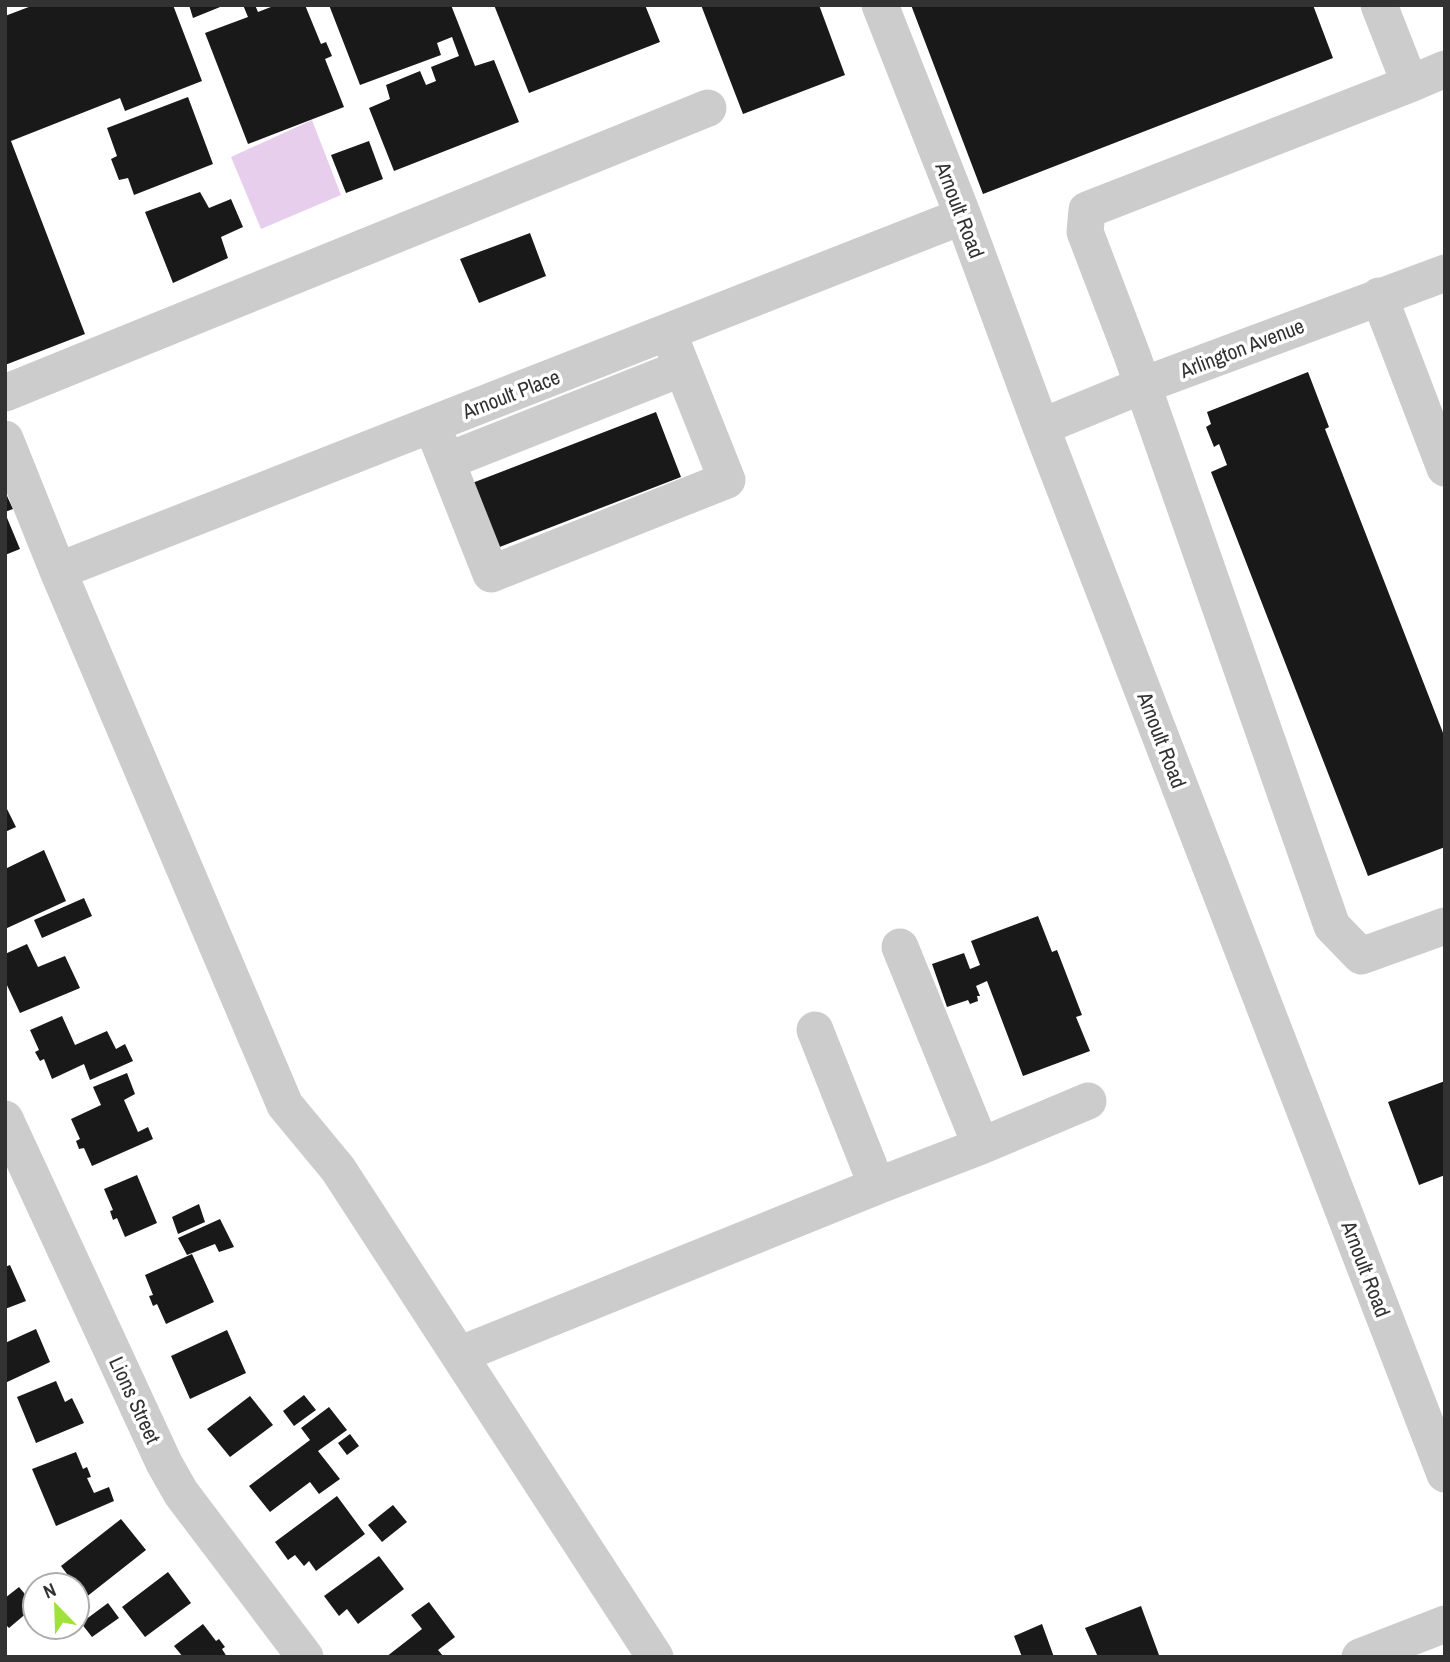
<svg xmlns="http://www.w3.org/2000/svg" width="1450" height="1662" viewBox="0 0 1450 1662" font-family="'Archivo Narrow',sans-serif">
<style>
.water{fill:#e8ceed}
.building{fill:#191919}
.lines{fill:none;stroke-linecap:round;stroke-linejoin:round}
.minor{stroke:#ccc;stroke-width:37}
.labels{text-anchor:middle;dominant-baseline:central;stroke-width:7;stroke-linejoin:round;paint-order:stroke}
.street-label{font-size:21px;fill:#323232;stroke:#fff}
</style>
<rect width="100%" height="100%" fill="#fff"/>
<path class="water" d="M312,120L341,195L261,229L231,157Z"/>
<path class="building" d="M34,5H173L202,81L125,111L120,98L11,141L85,334L5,365V16Z
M189,5H225L193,18Z
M243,5H255L258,12L276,5H305L321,44L326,42L332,56L325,59L344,107L248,144L205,33L248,17Z
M329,5H451L475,66L494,60L519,122L394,171L369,108L390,99L386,85L420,71L426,85L436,81L431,67L459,56L452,37L437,43L441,55L360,85Z
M494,5H645L660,42L529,93Z
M701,5H819L845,75L743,114Z
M911,5H1313L1333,58L983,194Z
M188,97L213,164L134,195L128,178L119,180L111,159L117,156L107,128Z
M369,141L383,179L346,193L331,155Z
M200,192L209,208L231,199L243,227L221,237L228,258L173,283L145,212Z
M530,233L546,276L479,303L460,259Z
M1308,372L1329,427L1325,429L1445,738V847L1368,876L1211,472L1227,465L1219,444L1214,447L1206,427L1211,424L1207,412Z
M656,412L681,477L492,550L467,485Z
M5,496H7L13,509L5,512Z
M5,513L20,549L5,555Z
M5,805L16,827L5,832Z
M44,850L66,901L5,929V869Z
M84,898L92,916L42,938L34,920Z
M1038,916L1052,952L1057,950L1082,1015L1076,1017L1090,1051L1023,1076L987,981L976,986L980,996H977L978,1001L970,1004L968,1000L947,1007L932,964L964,953L970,969L980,965L971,941Z
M27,944L38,967L65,956L80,988L20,1013L5,981V954Z
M62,1016L75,1045L107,1031L116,1049L125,1044L133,1061L90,1080L84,1064L52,1079L44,1059L40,1061L35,1052L39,1050L30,1030Z
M127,1073L135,1094L124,1100L138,1132L148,1127L153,1139L92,1166L84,1148L79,1149L76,1141L80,1139L71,1119L101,1105L93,1087Z
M1445,1081V1175L1419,1185L1388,1102Z
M137,1175L157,1223L125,1237L117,1218L113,1220L110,1211L113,1210L104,1189Z
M199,1204L205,1222L178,1234L172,1217Z
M220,1219L234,1247L219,1252L215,1244L187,1255L178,1238Z
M192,1254L214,1302L166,1324L157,1304L153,1306L149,1296L153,1295L145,1275Z
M10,1265L26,1301L5,1309V1267Z
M36,1329L50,1362L5,1383V1343Z
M227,1330L246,1373L190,1399L171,1356Z
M56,1381L65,1402L72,1398L84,1423L36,1443L17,1397Z
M304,1395L316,1410L294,1426L283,1411Z
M250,1396L273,1425L230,1457L207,1429Z
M329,1407L347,1430L318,1451L340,1479L319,1494L310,1482L270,1512L249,1486L310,1440L301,1428Z
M350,1434L359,1446L347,1455L338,1443Z
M76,1452L83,1469L87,1467L91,1477L87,1478L94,1493L109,1487L114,1501L56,1526L32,1469Z
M337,1496L365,1534L316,1571L309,1561L304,1566L295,1555L288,1560L275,1542Z
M393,1505L407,1522L382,1542L368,1525Z
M121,1519L146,1550L85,1598L61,1566Z
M379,1556L404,1589L358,1624L347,1609L339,1616L324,1596Z
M168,1572L191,1603L145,1637L122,1607Z
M19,1587L35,1606L9,1628L5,1624V1598Z
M429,1602L455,1637L438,1650L444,1657H386L422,1629L411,1615Z
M108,1603L119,1618L92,1637L81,1623Z
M1141,1606L1159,1655L1153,1657H1098L1085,1628Z
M203,1624L216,1641L219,1639L225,1647L222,1649L227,1657H183L174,1646Z
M1042,1624L1054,1657H1022L1014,1636Z"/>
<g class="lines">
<path class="minor" d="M880,5L963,216L1041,427L1445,1474
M1379,5L1410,84L1445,69
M1410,84L1087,210L1085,232L1132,355L1332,926L1361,956L1445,926
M1379,296L1445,468
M5,393L708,108
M432,425L491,574L727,480L668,332
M1041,427L1141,386L1445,273
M5,439L58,571L285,1105L338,1169L655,1657
M447,461L682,368
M58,571L963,216
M5,1119L164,1463L181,1493L305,1657
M981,1146L1088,1101
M877,1186L981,1146L900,947
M459,1355L877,1186L815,1030
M1360,1657L1445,1624"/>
</g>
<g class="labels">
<g class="street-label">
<text transform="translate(960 210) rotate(69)">Arnoult Road</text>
<text transform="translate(1242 348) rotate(-21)">Arlington Avenue</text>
<text transform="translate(511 394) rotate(-21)">Arnoult Place</text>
<text transform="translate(1162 740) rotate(69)">Arnoult Road</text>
<text transform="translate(1366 1269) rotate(69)">Arnoult Road</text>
<text transform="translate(135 1400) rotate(65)">Lions Street</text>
</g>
</g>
<rect width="1450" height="1662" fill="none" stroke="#323232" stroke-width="14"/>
<g transform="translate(56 1606) rotate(337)"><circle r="33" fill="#ffffff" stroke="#adadad" stroke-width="2"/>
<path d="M0-5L12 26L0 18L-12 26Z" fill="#a0e23a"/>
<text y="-10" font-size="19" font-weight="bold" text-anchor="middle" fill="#323232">N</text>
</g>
</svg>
